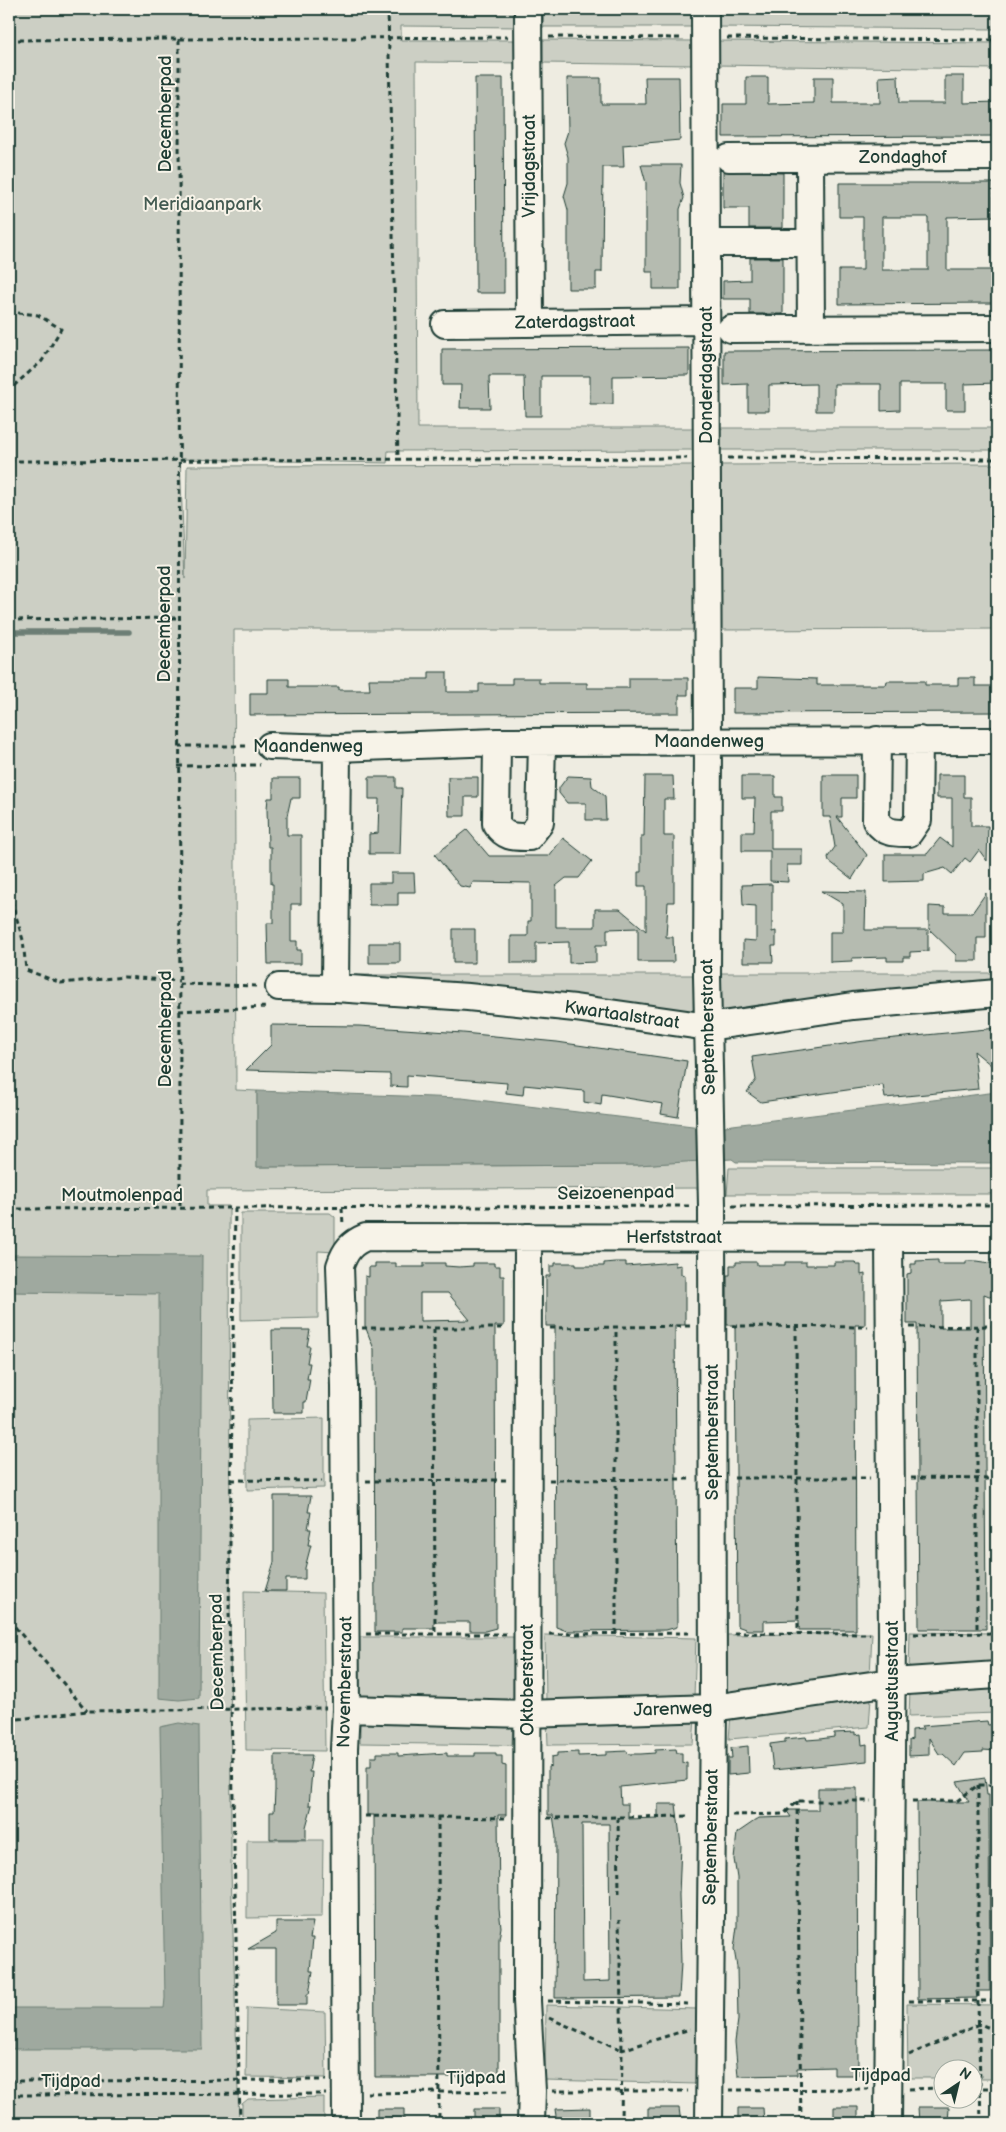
<svg xmlns="http://www.w3.org/2000/svg" width="1006" height="2132" viewBox="0 0 1006 2132" font-family="'Balsamiq Sans',sans-serif">
<style>
.green{fill:#cccfc4;stroke:#76867c}
.water{fill:#9fa99f;stroke:#6c7e74}
.lines{fill:none;stroke-linecap:round;stroke-linejoin:round}
.stream{stroke:#6c7e74;stroke-width:5.5}
.building{fill:#b5bbb0;stroke:#1f3d34;fill-rule:evenodd}
.minor-casing{stroke:#1f3d34;stroke-width:30}
.path{stroke:#1f3d34;stroke-width:3;stroke-dasharray:5 4;stroke-linecap:butt}
.minor{stroke:#f7f3e8;stroke-width:26}
.labels{text-anchor:middle;dominant-baseline:central;stroke-width:4;stroke-linejoin:round;paint-order:stroke}
.street-label{font-size:18px;fill:#1f3d34;stroke:#f7f3e8}
.park-label{font-size:18px;fill:#425a51;stroke:#f7f3e8}
</style>
<rect width="100%" height="100%" fill="#eeece1"/>
<filter id="ink" filterUnits="userSpaceOnUse"><feTurbulence type="fractalNoise" baseFrequency=".02" numOctaves="2"/><feDisplacementMap in="SourceGraphic" scale="10" xChannelSelector="R" yChannelSelector="G"/><feConvolveMatrix kernelMatrix="1 2 1 2 8 2 1 2 1" color-interpolation-filters="sRGB"/></filter>
<g filter="url(#ink)">
<path class="green" d="M9,9H524V27L401,26V40H524V63L416,62L418,428H694L693,450L388,451L387,463L180,459L185,579L187,466L693,465L697,630H234L236,1090L257,1091V1167L638,1165L702,1160L703,1188L207,1190V1206H229L231,1871L239,2123H9Z
M544,9H692V27H543Z
M713,9L997,10V29L713,27Z
M543,40L693,41V65L543,63Z
M714,41L997,43V69L714,65Z
M717,428H997V450H716Z
M997,464V629L717,630L715,465Z
M712,973H997V986L721,1016Z
M356,975H703L699,1015L356,984Z
M729,1168H997V1194H727Z
M241,1213H330L335,1217V1252L318,1251V1318L241,1320Z
M324,1418V1488L247,1490V1420Z
M244,1591L323,1593L325,1751L246,1750Z
M910,1632L997,1633V1665L909,1670Z
M872,1633L870,1676L727,1696V1635Z
M545,1635L696,1638L694,1697L546,1702Z
M359,1637H517V1705L358,1698Z
M997,1688V1713L909,1716L910,1691Z
M871,1698L869,1727L729,1739L731,1713Z
M360,1716L513,1720L512,1745L360,1743Z
M695,1718L693,1744L548,1745L547,1720Z
M247,1840H323L322,1917L247,1918Z
M907,2004L997,2005V2079H974V2070H944L943,2078H908Z
M546,2005L697,2009V2084L545,2080Z
M247,2008L325,2012L326,2078L246,2077Z
M324,2097V2123H242V2104L248,2099Z"/>
<path class="water" d="M257,1091L462,1098L709,1128L997,1092V1163L736,1162L732,1159L638,1165L257,1167Z
M9,1255L202,1256L199,1698L179,1700L159,1698V1294L9,1292Z
M179,1723L199,1726L202,2049H9V2008H164L165,1998L160,1727Z"/>
<g class="lines">
<path class="stream" d="M9,632H129"/>
</g>
<path class="building" d="M898,76L899,103H945V76H964V103L997,102V136L723,137V104H746V77H768V104L814,103V77H833V103H880L879,77Z
M645,77H679L680,140L623,145L624,167H603L602,272H596V289H568V210L564,196L568,183V157L564,143L568,131L567,78H601V104H646Z
M475,78H503L504,293H476Z
M641,165H681L680,183L684,198L680,209V289H653V272H646V183Z
M723,171L783,173V228H749V208H723Z
M839,183H994V216L947,217V270H994V303L839,304V270H863V217H839ZM882,217H928V270H882Z
M750,258H783V314H750V299H723V281L750,280Z
M689,348V375L613,376V404H590V376H541V416H525L524,376H489L490,408H460L461,385H442V349Z
M997,350V383L965,384V410H946V384H900V410L881,411V384H834V411H816V384L769,385V411H748V384L724,385V351Z
M429,672H447V692H479V684H512V678H539V683H587V688H629V678H688V695H679V713L250,715V693H268V679H289V687H339V690H370L369,679H429Z
M758,677L817,679V685H886L887,681H925V685H958V678H975V686H997V712L733,713V688H758Z
M823,775H856V798H842V817H837L867,855L852,879L829,861L828,857L835,847L830,817H823Z
M937,775H964V797H971V826H988L987,861L979,850L970,862L965,858L952,874L945,868L924,874V881L885,882V854H927L940,838L952,847V798H937Z
M568,776L591,777L592,786L605,796L606,820H586V803H567L559,793V788Z
M645,776H673L674,799H664V836H674V902H668L666,937H673L674,962H638V928L607,929V945H596V962L569,963V942L536,943V963H511V936H528V921H531V883L473,882L470,888L460,886L435,855L467,830L489,856H549L563,838L592,861L579,878H566L556,886V927H595V909H620L646,931V886H638V872H641V836H644Z
M742,776H775V797H782V811H771V849H802V865H787L788,882L770,881V851H742V832H754L755,798H742Z
M369,777H396V788H402L400,854H369V834L378,833L379,799H369Z
M448,777H478V797H465V816H449Z
M273,778H300V798H291L287,816V835H301V904H291V941H297V950H301V964H268L267,923H273V884H271V847H268L267,808L268,798H273Z
M391,873H414L415,892H398V905H369V883H391Z
M772,884V932L776,931V946H772L773,962H743V940L756,941V906L743,905L742,885Z
M821,891L866,892L865,930H928V951L910,952V957H903V961H887V957L852,958V961L830,962V932H843V904Z
M986,893V938H977V961H956V955L929,929V906L945,907V913H972Z
M453,929H475V963H453Z
M369,943H400V963H369Z
M271,1025L359,1026L463,1033L557,1042L687,1061L678,1117L661,1114L663,1104L602,1094L601,1105L584,1102V1091L524,1085L523,1095L506,1093L507,1083L407,1075V1087L390,1086V1074L246,1070L271,1045Z
M997,1028V1070L974,1051L978,1089L885,1098L883,1085L761,1102L747,1092L756,1080L752,1057L865,1041Z
M938,1260V1264H966V1261H976L997,1264V1299L984,1294L986,1629H919L917,1324H907V1274L911,1273V1264H916V1261ZM970,1299V1328H941V1301Z
M615,1262H626V1266L675,1262V1266L681,1265V1274L685,1275V1325H675L677,1627L666,1630L567,1631L556,1627L555,1326H546V1276H550V1266H555V1263H576V1266H604V1263Z
M736,1262H757V1265H785V1262H806V1265H834V1262H855L856,1265H861V1275L865,1274V1325H855L856,1630H799V1620L764,1621V1630H748L737,1626L735,1325H727V1275H730V1265H736Z
M375,1263H396V1267H424V1263H445V1266L459,1267L473,1266V1263H494V1266H500V1276H504V1326H495L496,1628L485,1631H470V1622H434V1628H402V1632H375L374,1349L365,1326V1276L369,1277V1267H375ZM420,1293H448L470,1320L420,1321Z
M272,1330H310L307,1346H310L307,1363H310L307,1379H310L306,1402H304V1413H273Z
M274,1496H311L308,1512H311L308,1529H311L308,1545H311L305,1568V1579H286V1591H265L274,1562Z
M987,1721L988,1725L997,1724V1751L983,1750V1752L965,1753L956,1766L943,1754H939L929,1738V1755L909,1756V1740L912,1739V1730L923,1729L921,1726Z
M855,1732V1735L861,1734L862,1745L867,1744V1761L773,1770L770,1744L785,1742V1739L806,1737L807,1740L820,1739L834,1737V1733Z
M748,1746L749,1773L728,1775V1758H732L731,1748Z
M676,1749L677,1753H682V1763L687,1762V1780L620,1787L621,1804H628V1819L658,1818V1804H676L681,1845L679,1895L681,1963L679,1997L555,1998L556,1836L553,1815H548V1767L551,1766V1757L557,1756V1753L578,1752V1756L606,1755V1752L627,1751L628,1754H641L655,1753V1750ZM582,1824H609L610,1981L583,1982Z
M377,1753H398V1756L447,1753V1756H475V1753H496V1756H502V1765L506,1766V1815H498L499,1909L501,1927L499,1939V2077H375L374,1815H367V1766H371V1757H377Z
M275,1755H312L309,1772H312L309,1805H312L306,1827V1839H270V1812H274L275,1790Z
M985,1778L987,1795H989L990,1991H976L977,1998L918,1999L917,1802H969L957,1782Z
M818,1788H857L858,2075H834V2067L797,2068V2075L738,2076L735,2042L738,2020L737,1967L734,1949L737,1926V1878L734,1859L737,1833L759,1818L791,1817L786,1810H818Z
M276,1922H313L310,1938H313L310,1971H313L309,1994H307V2005H276V1949H248L276,1933Z
M834,2107H858V2123H834Z
M918,2107H949L948,2123H919Z
M590,2108V2123H557L555,2109Z
M648,2108H679L681,2123H648Z
M738,2108H763L764,2123H738Z
M377,2109H404V2123H377Z
M474,2109H499V2123H474Z"/>
<g class="lines">
<g class="minor-casing">
<path id="minor" d="M528,9L530,323
M705,9L708,741L707,976L712,1206L713,1708L709,2123
M729,158L997,157
M810,158L811,329
M706,243H809
M445,324L706,321
M731,329L997,328
M877,740L876,821C886,834 894,833 909,833L918,820L919,740
M497,742L496,824C505,838 514,837 529,837L540,823L542,743
M270,746L337,748L497,742L997,741
M337,748L335,988L468,997L575,1008L708,1027L853,1006L997,993
M279,987L335,988
M528,1237L527,2001L532,2091L531,2123
M346,1709L526,1714L713,1708L892,1682L997,1675
M346,2123L344,1749L346,1709L344,1386L340,1266C345,1251 351,1243 366,1237L997,1238
M888,2123L892,1634L889,1239"/>
</g>
<path class="path" d="M388,9L398,459
M549,37L683,38
M727,38L997,40
M179,39L180,1208
M9,40L508,37
M9,312L38,315L61,329L42,361L9,390
M728,458L997,459
M9,461L687,458
M9,620L178,618
M178,746H250
M178,766L260,765
M9,892L23,940L26,970L61,983L124,977L179,981
M179,984L258,986
M179,1011L268,1007
M732,1206L997,1205
M235,1208L229,1611L240,2123
M342,1208L343,1225
M9,1209L691,1206
M732,1326L868,1327
M796,1326L798,1634
M977,1326V1633
M910,1327L997,1326
M362,1328H506
M550,1328L691,1326
M434,1329L435,1634
M734,1478H870
M911,1478L997,1479
M231,1480L322,1481
M549,1480L692,1479
M366,1481L507,1480
M9,1620L87,1711
M734,1633L870,1634
M366,1634H507
M549,1634L692,1633
M616,1634V1327
M914,1634L997,1633
M9,1720L87,1711L326,1708
M978,1785V2002L981,2123
M797,1801L801,2123
M912,1801H957L978,1785H997
M732,1815L784,1814L797,1801H871
M365,1816L506,1818
M438,1816L439,2123
M618,1817L619,1895
M547,1818L691,1816
M548,2001L689,2004
M909,2001H997
M549,2018L622,2050L619,1920
M909,2055L980,2024L997,2031
M9,2081L326,2080
M974,2088H997
M909,2089L944,2088
M729,2090L868,2089
M552,2091H688
M367,2093L511,2091
M9,2095L326,2094
M621,2123L622,2050L690,2029"/>
<use href="#minor" class="minor"/>
</g>
</g>
<g class="labels">
<g class="street-label">
<text transform="translate(165 114) rotate(-90)">Decemberpad</text>
<text x="903" y="157">Zondaghof</text>
<text transform="translate(529 166) rotate(-90)">Vrijdagstraat</text>
<text transform="translate(575 322) rotate(-1)">Zaterdagstraat</text>
<text transform="translate(706 375) rotate(-90)">Donderdagstraat</text>
<text transform="translate(164 624) rotate(-90)">Decemberpad</text>
<text x="709" y="741">Maandenweg</text>
<text x="308" y="746">Maandenweg</text>
<text transform="translate(622 1015) rotate(8)">Kwartaalstraat</text>
<text transform="translate(708 1027) rotate(-91)">Septemberstraat</text>
<text transform="translate(165 1029) rotate(-90)">Decemberpad</text>
<text transform="translate(616 1193) rotate(-1)">Seizoenenpad</text>
<text x="122" y="1195">Moutmolenpad</text>
<text x="674" y="1237">Herfststraat</text>
<text transform="translate(712 1432) rotate(-90)">Septemberstraat</text>
<text transform="translate(217 1652) rotate(-91)">Decemberpad</text>
<text transform="translate(527 1680) rotate(-90)">Oktoberstraat</text>
<text transform="translate(892 1681) rotate(-90)">Augustusstraat</text>
<text transform="translate(345 1682) rotate(-89)">Novemberstraat</text>
<text transform="translate(673 1709) rotate(-2)">Jarenweg</text>
<text transform="translate(711 1837) rotate(-89)">Septemberstraat</text>
<text x="881" y="2075">Tijdpad</text>
<text transform="translate(476 2078) rotate(-1)">Tijdpad</text>
<text x="71" y="2081">Tijdpad</text>
</g>
<g class="park-label">
<text x="202" y="204">Meridiaanpark</text>
</g>
</g>
<rect width="1006" height="2132" fill="none" stroke="#f7f3e8" stroke-width="30"/>
<rect x="15" y="15" width="976" height="2102" fill="none" stroke="#1f3d34" stroke-width="2" filter="url(#ink)"/>
<g transform="translate(958 2084) rotate(35)"><circle r="24" fill="#f7f3e8" stroke="#a1aaa0"/>
<path d="M0-4L9 19L0 12L-9 19Z" fill="#1f3d34"/>
<text y="-8" font-size="14" font-weight="bold" text-anchor="middle" fill="#1f3d34">N</text>
</g>
</svg>
